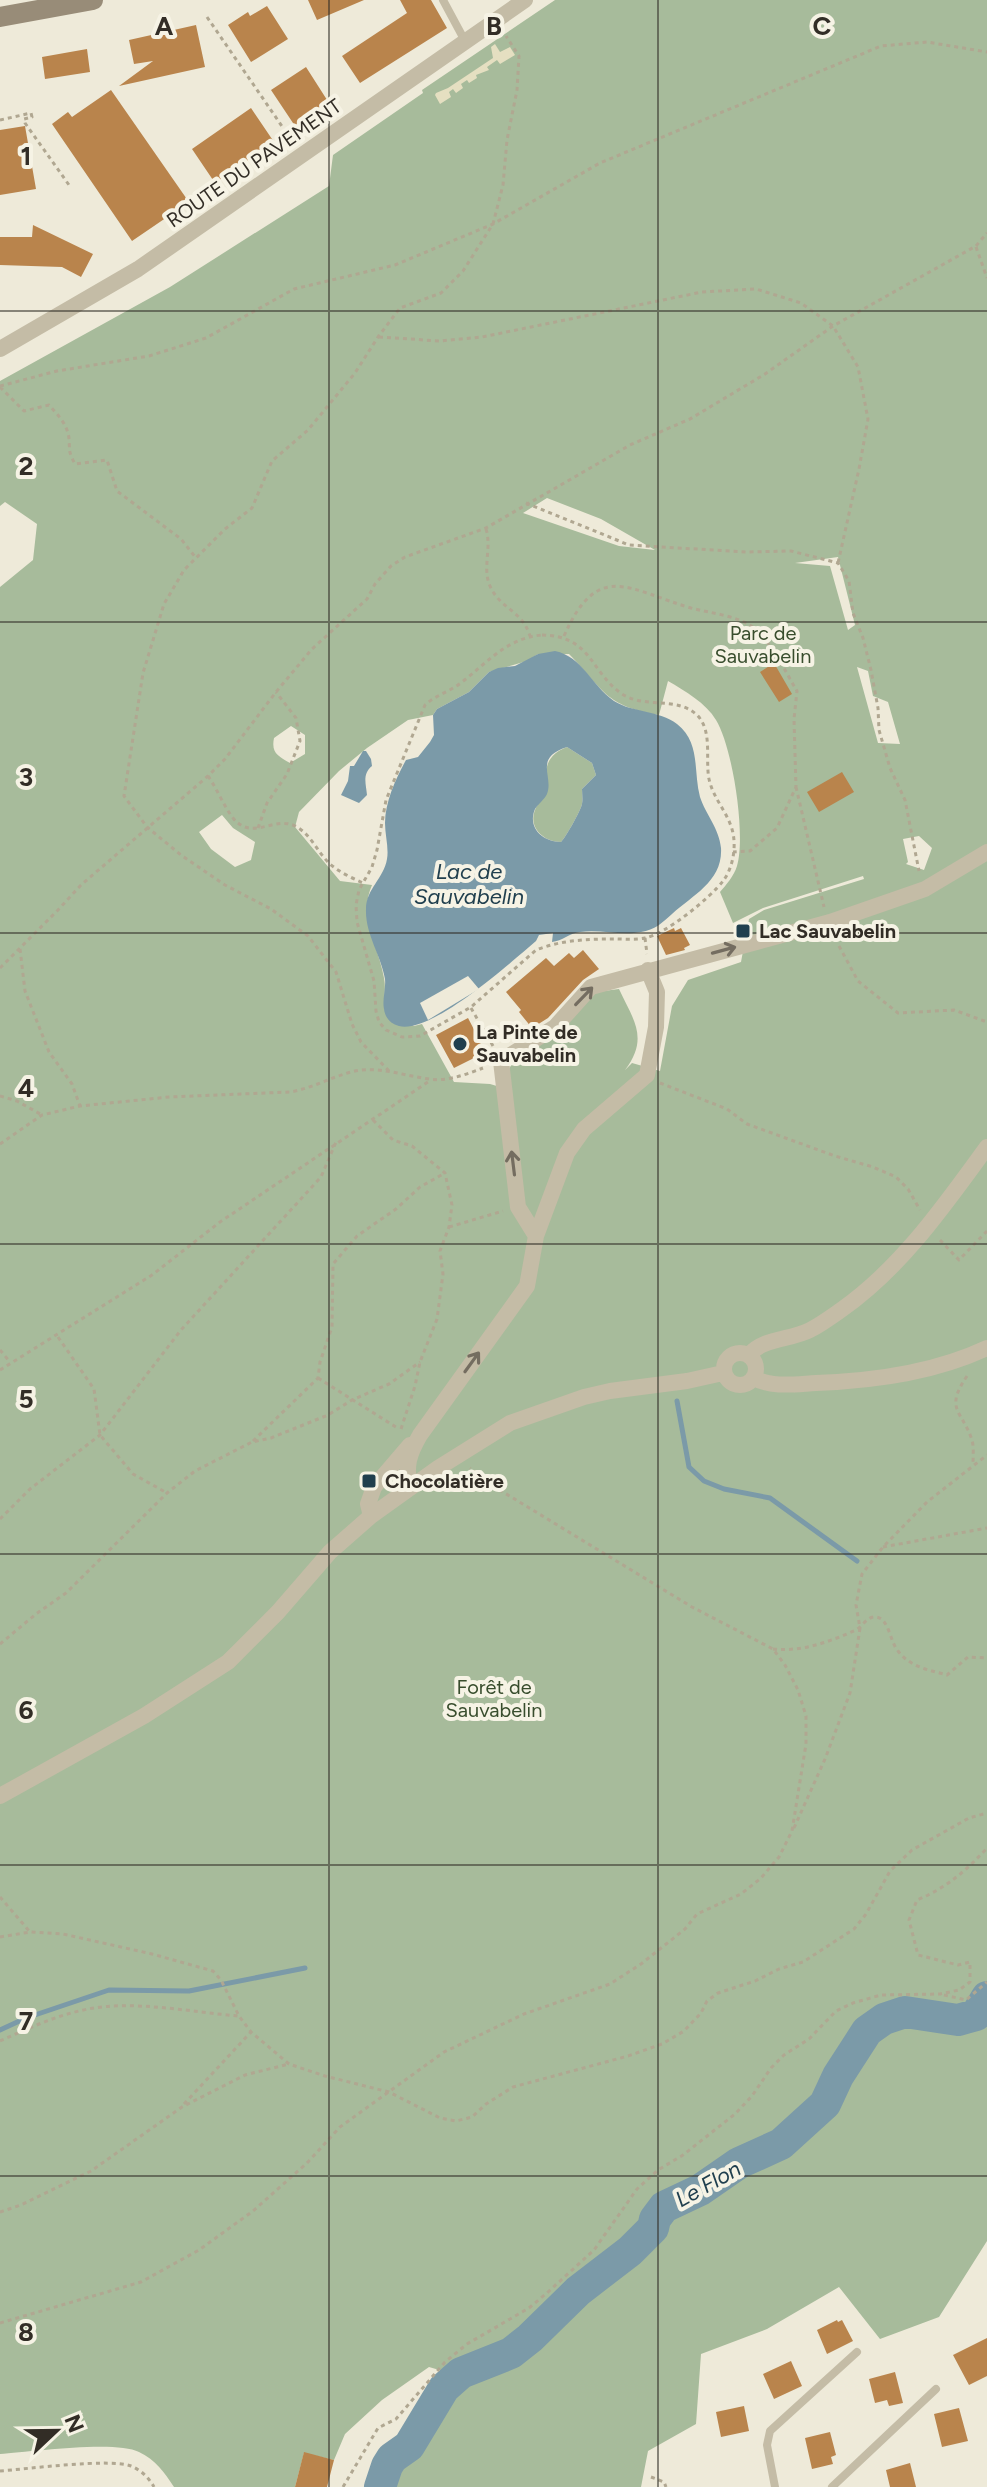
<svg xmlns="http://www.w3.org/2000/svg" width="987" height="2487" viewBox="0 0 987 2487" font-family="Figtree,sans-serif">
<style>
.green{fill:#a7bb9b;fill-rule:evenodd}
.plaza{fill:#e5dfc1}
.water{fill:#7b9aa8;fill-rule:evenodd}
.pier{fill:#eeead9}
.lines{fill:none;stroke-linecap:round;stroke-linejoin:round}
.stream{stroke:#7b9aa8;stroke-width:5}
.river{stroke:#7b9aa8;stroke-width:32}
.building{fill:#b9844c}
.path{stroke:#b0a791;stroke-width:3;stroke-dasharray:4 4;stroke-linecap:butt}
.service{stroke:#c4bca6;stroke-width:8}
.minor{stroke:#c4bca6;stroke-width:16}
.secondary{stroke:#988c78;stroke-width:20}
.oneway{stroke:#746d60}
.grid{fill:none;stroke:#322d26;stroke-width:2;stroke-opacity:0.55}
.poi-dot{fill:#203f4e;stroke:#f6f3e5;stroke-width:3}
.labels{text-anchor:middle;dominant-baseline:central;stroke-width:8;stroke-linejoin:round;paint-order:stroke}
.street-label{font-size:20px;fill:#322d26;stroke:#f6f3e5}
.park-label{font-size:20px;fill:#384d2d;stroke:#f6f3e5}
.poi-label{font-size:20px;font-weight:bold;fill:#322d26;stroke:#f6f3e5;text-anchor:start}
.water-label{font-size:22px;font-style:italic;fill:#203f4e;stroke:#f6f3e5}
.grid-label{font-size:26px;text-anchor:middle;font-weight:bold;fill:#322d26;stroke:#f6f3e5;stroke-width:8;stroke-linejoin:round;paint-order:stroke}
</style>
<rect width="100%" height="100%" fill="#eeead9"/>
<path class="green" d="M555,0H987V2241L939,2317L880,2339L839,2287L767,2329L701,2354L696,2424L648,2451L641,2487H391L408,2456L428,2437L450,2389L446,2372L429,2367L382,2400L345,2434L334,2460L304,2453L295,2487H174C164,2472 156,2460 139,2452C116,2440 29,2452 0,2454V587L33,560L37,524L5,502L0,506V381L170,287L329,186L333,155L423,93L422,90ZM547,498L601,519L655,550L619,546L523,513ZM838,557L855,625L848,630L830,566L795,563ZM538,654H569C604,690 605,706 659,715L668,681C685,691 706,703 716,720C733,748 746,836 737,866C734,876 726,885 720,892L733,923L763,908L863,876L864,879L764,910L749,919L741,962L688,980L672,1006L660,1071L632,1063L625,1070C649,1038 634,1021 619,989L596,992L559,1033L514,1060L509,1069L507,1089L490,1084L454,1082L422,1024L414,1026L384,1009C384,999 386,988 384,978C379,948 358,916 372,885L340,881L295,827L299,812L339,771L367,748L408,720L433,715L437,709L469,692L489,672L527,661ZM857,667L868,671L873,696L888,702L900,744L878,743ZM291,726L305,735V754L290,763C278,756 271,753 274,738ZM222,815L233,828L255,842L251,860L235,867L211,849L199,832ZM919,836L932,848L924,870L906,864L908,862L903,839Z
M567,747L592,763L596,775L582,789C582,794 583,799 582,804C581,810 566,837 561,842C544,842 528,828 535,810C538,802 546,795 547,787C548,783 546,779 546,775C546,760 554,752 567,747Z"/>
<path class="plaza" d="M495,44L500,52L510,47L515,55L500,64L497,60L487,67L489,70L476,75L477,78L469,83L467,80L461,84L463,88L456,93L453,89L449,92L451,97L440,104L435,95L436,93L448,88L493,58L491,47Z"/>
<path class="water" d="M555,651C583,657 591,685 614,701C633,713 659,710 677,724C701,743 693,771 700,797C706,815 719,828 721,848C723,881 693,895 672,914C662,923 655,930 641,932C621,936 600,929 580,932C570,933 562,941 552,942L553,933L539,935L536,941C510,963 432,1034 399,1026C391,1024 385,1018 384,1009C382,1000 386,989 385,979C381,955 365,934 366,909C366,889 384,878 387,859C389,848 385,835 385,823C385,802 396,778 406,760L418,757L430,742L434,735L433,715L437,709L469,692L489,672L498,668L515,666L538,654ZM567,747L592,763L596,775L582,789C582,794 583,799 582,804C581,810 566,837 561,842C543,842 527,828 535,809C538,804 544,800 547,794C554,776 533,758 567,747Z
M363,751H366L371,759L372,766C362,774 366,784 367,795L359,803L341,795L348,781L350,766H354Z"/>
<path class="pier" d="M468,976L479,989L428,1020L420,1003Z"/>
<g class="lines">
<path class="stream" d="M677,1401L689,1467L704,1481L724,1489L770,1498L857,1561
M0,2030L26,2018L109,1990L189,1991L305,1968"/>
<path class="river" d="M380,2487L387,2466L392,2458L409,2446L444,2388L461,2373L511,2353L530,2338L578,2291L630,2251L653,2228L655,2219L664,2207L700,2190L739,2163L781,2144L825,2104L838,2076L867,2031L884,2019L905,2012L958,2020L976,2015L987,1997"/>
</g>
<path class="building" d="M308,0H364L317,20Z
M400,0H431L447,28L360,83L342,56L407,13Z
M267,6L288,39L251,62L228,25L248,12L250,16Z
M196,25L205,67L119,86L153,61L134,64L129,40Z
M87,49L90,72L45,79L42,57Z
M306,67L329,103L295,126L271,90Z
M111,90L191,205L178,214L176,211L132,241L52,124L68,112L72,117Z
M251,108L274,142L215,183L192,149Z
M25,126L36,189L0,195V130Z
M33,225L93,254L81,277L62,267L0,265V237H32Z
M774,663L792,694L779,702L760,672Z
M842,772L854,792L819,812L807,792Z
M674,928L675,931L681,928L690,945L684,948L685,950L666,955L657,936Z
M583,950L599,969L583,980L548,1018L532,1028L519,1012L521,1010L506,992L546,958L554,966L569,953L574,958Z
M468,1018L481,1043L477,1045L482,1054L454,1068L436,1035Z
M837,2320L838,2322L842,2320L853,2341L827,2354L817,2330Z
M987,2338V2376L969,2385L953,2355Z
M791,2361L802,2386L774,2399L763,2374Z
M895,2372L903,2403L889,2406L887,2400L875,2403L869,2379Z
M744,2406L749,2431L721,2437L716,2412Z
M959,2408L968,2441L942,2447L934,2414Z
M830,2432L836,2455L831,2457L833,2464L812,2469L805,2438Z
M304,2452L334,2460L327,2487H295Z
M910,2463L916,2487H890L886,2470Z"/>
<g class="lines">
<path class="path" d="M207,17L288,135
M0,120L31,113L32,117L24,119L25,123L69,185
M976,247L987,278
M379,337L440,341L482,337L702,292L756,289L801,303L833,326L858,367L868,419L859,469L838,563
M0,386L57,371L149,356L206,338L294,289L395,265L493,224L600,163L881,46L927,42L987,52
M0,387L24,411L49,405C58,415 68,425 69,439C70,451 68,451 75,464L107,460L117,491L181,539L196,558
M526,503L629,545L746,552L791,551L838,563L849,581L853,613L863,638L871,670L878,708L879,730L890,768L905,800L919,871
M486,529C492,548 482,568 490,586C500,609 522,610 530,636
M542,635C592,636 590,672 622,694C645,709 677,696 697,715C713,731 705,759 709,779C714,802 733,817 734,841C735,854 731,871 723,881C710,898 666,934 645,938C636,940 624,939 614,939C588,939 561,940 536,950L471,1007L420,1036L402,1037L386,1030L379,1022L376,1011L374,981L357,922L356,905L359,890L372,867L377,850L386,800L425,705C436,695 451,691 462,682C488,662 507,638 542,635Z
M564,636C598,559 629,590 691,608C709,613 741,616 755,629C773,645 785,671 797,691L794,719L796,787L777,828L750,851L733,852
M208,776C217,788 228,816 238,823C256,838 277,815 297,827C312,836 318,853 330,864C339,872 352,878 363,883
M796,787L824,907
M258,828L267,803L287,774L300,741L296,718L276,692
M645,938L647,954
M839,946L858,981L898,1013L954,1010L987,1022
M20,949L25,991L49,1052L72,1084L80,1106
M0,968L58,910L81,885L208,776L225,759L276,692L312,649L367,599L375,584L391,566L405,557L486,528L630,445L690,419L765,374L833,326L976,246L987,233
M471,1008L493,1046
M389,1071L361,1042L352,1024L336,972L308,936L271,909L225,885L181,855L147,827L124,796L143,673L164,604L184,570L225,529L252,508L272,461L308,430L355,373L378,337L400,308L441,293L463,271L493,224L503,185L507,140L517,90L519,56L506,36
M660,1083L727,1109L747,1124L835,1156L873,1167L896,1177L908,1189L920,1210
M0,1096L17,1101L42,1115
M373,1120L393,1140L412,1146L445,1173L452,1205L449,1227L440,1251L443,1274L437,1319L420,1362L415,1386L401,1429
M0,1144L42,1115L80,1106L169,1097L290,1092C315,1088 338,1073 361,1070C385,1068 406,1076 429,1079C447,1082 467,1074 483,1068
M449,1227L503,1211
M940,1240L959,1260L987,1231
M58,1337L94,1389L100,1435L133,1474L167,1493
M0,1350L10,1362
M0,1370L152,1275L220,1222L431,1080
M967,1376C944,1410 962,1410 972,1440C974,1447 973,1457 973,1465
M318,1378L399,1429
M253,1441L318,1378L320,1362L332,1327L333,1264L357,1236L396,1209L420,1187L445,1173
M0,1519L30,1489L100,1435L181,1330L321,1177L336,1142
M883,1547L987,1528
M0,1644L36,1614L66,1593L167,1493L195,1471L252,1442L271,1438L328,1415L352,1400L389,1384L420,1362
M773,1649C802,1652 829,1642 856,1630C863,1626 867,1616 876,1617C889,1618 890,1642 898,1651C910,1667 929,1670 947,1675L968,1657L987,1658
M794,1828L825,1759L850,1693L860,1628L856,1605L862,1574L883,1547L927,1502L987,1455
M0,1897L30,1932
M0,1937L30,1932L63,1934L152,1954L213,1971L221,1980L239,2016L251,2032L289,2064L325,2076L389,2092L440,2118L456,2121L472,2117L486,2104L513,2087L628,2056L662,2044L684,2031L701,2013L707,2001L718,1993L755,1981L779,1969L803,1962L854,1929L866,1914L890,1871L912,1850L969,1818L987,1813
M944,1995L966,2000L987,1982
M0,2041C29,2028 57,2015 88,2009C134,2000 191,2012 238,2016
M184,2104L250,2033
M0,2212L21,2205L91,2171L182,2107L245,2075L289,2064
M0,2323L141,2282L199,2250L253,2211L307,2163L340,2127L444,2052L524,2014L610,1984L641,1964L685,1929L697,1914L741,1894L761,1878L779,1857L792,1831L806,1744V1716L798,1690L785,1665L773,1649L692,1607L485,1481L470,1468
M0,2471C27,2469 111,2458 131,2466C141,2470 149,2478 154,2487
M651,2477L664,2482L666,2487
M343,2487L378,2428L396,2419L445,2362L467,2344L529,2308L548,2292L594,2250L637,2189L658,2170L683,2155L735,2114L752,2096L771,2068L784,2055L809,2039L836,2011L853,2003L881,1995L940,1994L959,1990L970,1982V1962L958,1965L918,1955L909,1920L917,1900C946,1888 966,1871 987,1848"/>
<path class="service" d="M443,0L465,41
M775,2487L767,2445L770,2431L857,2352
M832,2487L936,2389"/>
<path class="minor" d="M0,349L138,269L525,0
M536,1236L518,1207L501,1061L555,1027L591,987L830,922L925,889L987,852
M724 1369a16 16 0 1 1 32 0a16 16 0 1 1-32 0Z
M749,1355C762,1338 791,1340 810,1330C820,1325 831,1317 841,1310C901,1268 944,1206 987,1147
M754,1378C772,1388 796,1384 816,1383C874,1381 934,1373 987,1348
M410,1488C405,1466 409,1454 420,1435L527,1286L536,1236L567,1153L584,1129L647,1075L656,1027L657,992L648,970
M371,1516L368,1504L374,1487L410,1445
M0,1796L144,1716L228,1662L278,1612L330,1552L371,1516L438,1468L510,1423L584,1397L610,1391L687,1381L723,1373"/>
<path class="secondary" d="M0,17L93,0"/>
</g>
<defs><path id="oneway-shaft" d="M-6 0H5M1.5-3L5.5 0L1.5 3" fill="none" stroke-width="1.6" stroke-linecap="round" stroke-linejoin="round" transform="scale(2)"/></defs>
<g class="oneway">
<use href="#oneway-shaft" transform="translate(724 950) rotate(-15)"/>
<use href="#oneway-shaft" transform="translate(584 996) rotate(-46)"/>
<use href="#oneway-shaft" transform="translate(513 1163) rotate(-97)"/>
<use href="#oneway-shaft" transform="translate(472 1362) rotate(-54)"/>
</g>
<path class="grid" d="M329,0V2487M658,0V2487M0,311H987M0,622H987M0,933H987M0,1244H987M0,1554H987M0,1865H987M0,2176H987"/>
<g class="poi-dot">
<rect x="735" y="923" width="16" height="16" rx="4"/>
<circle cx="460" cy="1044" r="8"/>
<rect x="361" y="1473" width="16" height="16" rx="4"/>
</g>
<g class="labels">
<g class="street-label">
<text transform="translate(254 163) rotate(-35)">ROUTE DU PAVEMENT</text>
</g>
<g class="park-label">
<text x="763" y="633">Parc de<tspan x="763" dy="23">Sauvabelin</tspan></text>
<text x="494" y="1687">Forêt de<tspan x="494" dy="23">Sauvabelin</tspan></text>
</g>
<g class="poi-label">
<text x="759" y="931">Lac Sauvabelin</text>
<text x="476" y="1032">La Pinte de<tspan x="476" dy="23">Sauvabelin</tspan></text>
<text x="385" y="1481">Chocolatière</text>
</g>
<g class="water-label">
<text x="469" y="871">Lac de<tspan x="469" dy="25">Sauvabelin</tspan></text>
<text transform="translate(708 2184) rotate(-29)">Le Flon</text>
</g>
</g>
<g class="grid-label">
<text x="164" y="35">A</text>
<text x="494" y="35">B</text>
<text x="822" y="35">C</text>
<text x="26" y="165">1</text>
<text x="26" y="475">2</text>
<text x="26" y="786">3</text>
<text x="26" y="1097">4</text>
<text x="26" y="1408">5</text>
<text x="26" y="1719">6</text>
<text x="26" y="2030">7</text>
<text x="26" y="2341">8</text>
</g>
<g transform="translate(56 2431) rotate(68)" stroke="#f6f3e5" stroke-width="6" paint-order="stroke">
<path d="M0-6L14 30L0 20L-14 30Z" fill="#322d26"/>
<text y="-12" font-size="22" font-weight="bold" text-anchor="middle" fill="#322d26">N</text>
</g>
</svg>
